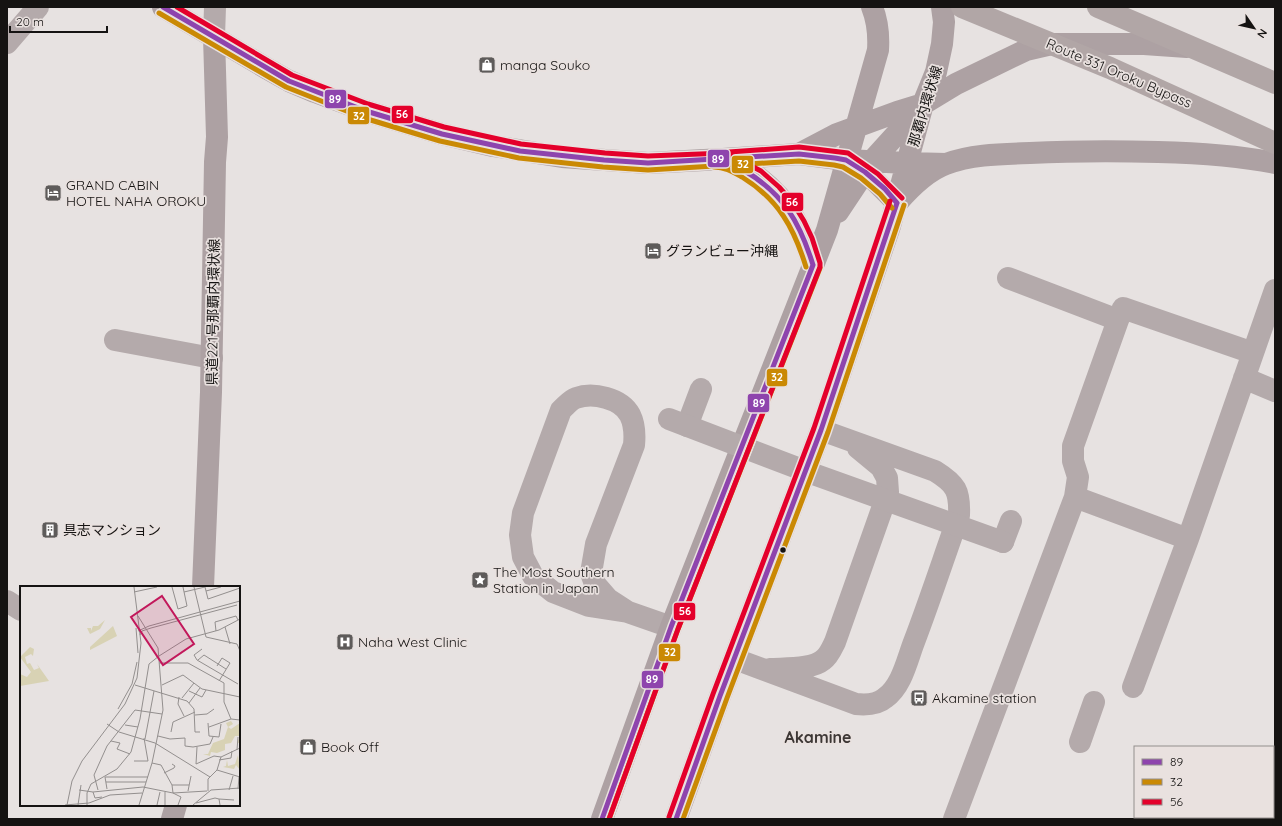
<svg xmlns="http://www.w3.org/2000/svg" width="1282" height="826" viewBox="0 0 1282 826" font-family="Quicksand,'Noto Sans JP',sans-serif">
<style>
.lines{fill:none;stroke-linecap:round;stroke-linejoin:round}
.minor{stroke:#b4aaab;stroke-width:22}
.major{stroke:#ada1a3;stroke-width:22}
.highway{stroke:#b1a6a6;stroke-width:22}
.minor-bridge{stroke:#b4aaab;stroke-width:22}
.bus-1-casing{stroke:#e9e1df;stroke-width:8}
.bus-2-casing{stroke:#e9e1df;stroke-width:8}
.bus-3-casing{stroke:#e9e1df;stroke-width:8}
.bus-1{stroke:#8e44ad;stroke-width:5}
.bus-2{stroke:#ca8904;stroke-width:5}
.bus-3{stroke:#e4002b;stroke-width:5}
.bus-dot{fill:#151312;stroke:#e9e1df;stroke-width:1.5}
.labels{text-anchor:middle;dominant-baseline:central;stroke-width:3.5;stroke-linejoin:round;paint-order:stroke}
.poi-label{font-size:14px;fill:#151312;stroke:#e9e1df;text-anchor:start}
.street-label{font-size:14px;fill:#151312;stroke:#e9e1df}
.quarter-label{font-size:16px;font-weight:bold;fill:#3d3735;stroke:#e9e1df}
.inset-road{fill:none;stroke:#938f8e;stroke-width:1}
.view{fill:#c2185b;fill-opacity:0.15;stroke:#c2185b;stroke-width:2}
.inset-edge{fill:none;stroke:#151312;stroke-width:2}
.line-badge{stroke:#e9e1df;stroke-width:1.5}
.badge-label{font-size:11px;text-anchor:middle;font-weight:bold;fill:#fff}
</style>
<rect width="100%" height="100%" fill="#e7e2e1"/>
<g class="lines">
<path class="minor" d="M214,37L215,7
M7,43L38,7
M1118,320L1123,308L1253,353
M115,340L212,358
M1244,378L1275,391
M687,426L701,389
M1075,497L1188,539
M1003,542L1011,521
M7,601L21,610
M628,612L608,599L595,584L591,573L596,544L634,445C635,435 635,425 630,415C621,398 593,392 576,398C570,400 566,406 561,410L523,513L520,535L523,557L533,576L553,592L589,606L628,612L671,627
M735,659L856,704C866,705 877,705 885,698C902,686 907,660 914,642C930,600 944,557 959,515C960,491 956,484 935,471L821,430
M770,669C784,668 811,670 823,660C829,656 832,648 835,642L888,492L887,478L881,467L858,448
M1133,687L1188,539L1275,290
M1080,742L1094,702
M1273,782L1275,779
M954,819L1075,497L1078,477L1073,461V446L1118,320L1008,278
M1160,819L1161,817"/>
<path class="major" d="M163,7L266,68L289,81L315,92L366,111L442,134L493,146L562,157L648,163L723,159L799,154L846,160L907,163L946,164
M799,154L837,134L897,112L923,104L956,84L1026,50L1052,44H1144L1187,47
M723,159C735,165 748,170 759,178C789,201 803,230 813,265
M853,164L873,179L897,203
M897,203C910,188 927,171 946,164C972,154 1003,154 1030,153C1073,151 1115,151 1158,152C1197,153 1236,155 1275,163
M838,212L872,161L921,107
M203,587L211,392L215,162L217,137L214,37
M172,819L176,805
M602,819L671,627L827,230L878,50C879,34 878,22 872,7
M676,819L720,696L821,430L890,226L923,104L936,72L942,44L944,22L942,7"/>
<path class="highway" d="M962,7L1110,68L1275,143
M1098,7L1275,83"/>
<path class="minor-bridge" d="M669,419L816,475L1003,542"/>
<g class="bus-1-casing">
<path id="bus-1" d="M163,7L289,81L366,111L442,134L520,151L604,160L648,163L799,154L835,158L846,160L865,172L885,189L897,203
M714,160C726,160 735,165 745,171C784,194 800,223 813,265
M602,819L671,627L813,265
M676,819L720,696L821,430L897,203"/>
</g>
<g class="bus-2-casing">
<path id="bus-2" d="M159,13L286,87L364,118L440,141L519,158L603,167L648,170L799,161L834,165L843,167L861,178L880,194L892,208
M714,167C725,167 733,172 742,177C779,200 794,228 806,267
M609,819L678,629L820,268
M683,819L727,698L828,432L904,205"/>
</g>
<g class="bus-3-casing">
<path id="bus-3" d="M177,7L292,75L368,104L444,127L521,144L605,153L648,156L726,153L761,171L779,187L793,203L804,221L812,238L820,263V267L678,629L609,819
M715,153L799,147L848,153L878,174L902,198
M669,817L713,694L814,428L890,201"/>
</g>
<use href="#bus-1" class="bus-1"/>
<use href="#bus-2" class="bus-2"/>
<use href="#bus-3" class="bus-3"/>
</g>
<defs>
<g id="shop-square" transform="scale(0.9)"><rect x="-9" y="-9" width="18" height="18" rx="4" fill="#5e5b5a" stroke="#e9e1df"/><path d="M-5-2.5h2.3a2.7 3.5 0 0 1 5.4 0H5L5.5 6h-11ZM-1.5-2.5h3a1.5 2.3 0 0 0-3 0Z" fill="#fff"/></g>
<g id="hotel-square" transform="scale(0.9)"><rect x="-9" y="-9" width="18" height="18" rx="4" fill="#5e5b5a" stroke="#e9e1df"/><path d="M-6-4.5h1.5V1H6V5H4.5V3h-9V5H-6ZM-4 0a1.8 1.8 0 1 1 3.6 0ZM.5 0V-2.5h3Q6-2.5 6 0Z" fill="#fff"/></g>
<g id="building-square" transform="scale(0.9)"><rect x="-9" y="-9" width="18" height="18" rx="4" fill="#5e5b5a" stroke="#e9e1df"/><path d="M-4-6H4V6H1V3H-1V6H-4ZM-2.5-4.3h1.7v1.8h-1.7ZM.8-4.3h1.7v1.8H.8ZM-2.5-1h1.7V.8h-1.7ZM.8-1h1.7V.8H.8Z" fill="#fff"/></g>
<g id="sight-square" transform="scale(0.9)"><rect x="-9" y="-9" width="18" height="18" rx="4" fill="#5e5b5a" stroke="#e9e1df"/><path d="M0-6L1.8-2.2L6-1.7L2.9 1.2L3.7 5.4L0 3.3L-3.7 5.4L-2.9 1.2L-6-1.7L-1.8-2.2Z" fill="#fff"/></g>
<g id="hospital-square" transform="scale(0.9)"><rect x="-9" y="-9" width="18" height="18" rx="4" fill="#5e5b5a" stroke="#e9e1df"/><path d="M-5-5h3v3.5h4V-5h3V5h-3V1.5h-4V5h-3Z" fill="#fff"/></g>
<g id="bus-square" transform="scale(0.9)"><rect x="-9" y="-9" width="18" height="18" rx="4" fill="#5e5b5a" stroke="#e9e1df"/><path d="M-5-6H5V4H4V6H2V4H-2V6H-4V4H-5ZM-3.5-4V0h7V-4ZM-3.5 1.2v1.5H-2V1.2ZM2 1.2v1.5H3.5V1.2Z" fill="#fff"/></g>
</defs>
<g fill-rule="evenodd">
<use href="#shop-square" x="487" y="65"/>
<use href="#hotel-square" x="53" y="193"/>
<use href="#hotel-square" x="653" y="251"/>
<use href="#building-square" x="50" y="530"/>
<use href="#sight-square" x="480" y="580"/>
<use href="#hospital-square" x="345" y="642"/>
<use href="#bus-square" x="919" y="698"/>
<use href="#shop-square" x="308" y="747"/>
</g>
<circle class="bus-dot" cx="783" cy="550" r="3.5"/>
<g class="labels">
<g class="poi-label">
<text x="500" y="65">manga Souko</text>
<text x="66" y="185">GRAND CABIN<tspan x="66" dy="16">HOTEL NAHA OROKU</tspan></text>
<text x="666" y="251">グランビュー沖縄</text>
<text x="63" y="530">具志マンション</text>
<text x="493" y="572">The Most Southern<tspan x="493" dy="16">Station in Japan</tspan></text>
<text x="358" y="642">Naha West Clinic</text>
<text x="932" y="698">Akamine station</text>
<text x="321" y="747">Book Off</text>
</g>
<g class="street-label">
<text transform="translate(1119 73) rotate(23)">Route 331 Oroku Bypass</text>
<text transform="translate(925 106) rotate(-73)">那覇内環状線</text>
<text transform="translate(213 312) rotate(-89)">県道221号那覇内環状線</text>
</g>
<g class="quarter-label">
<text x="818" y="737">Akamine</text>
</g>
</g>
<g transform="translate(20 586)">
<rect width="220" height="220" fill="#e7e2e1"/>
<path d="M85,34L80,43L70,48L67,42H71V45L73,40H78ZM93,40L97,50L70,64V61ZM10,61L14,63L13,70L11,68L5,71L7,78L10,77L14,84L19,82L17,78L29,95L0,100V88L7,91L11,86L0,71ZM211,135L213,138L208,141L211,143L220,137V157H217L220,150H215L211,157L205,158V164L197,167L191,166L190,170L183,168H188L193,157L204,153L208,141L206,137ZM218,169L220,184L216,179L214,183L203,181L206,180L207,174L208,180L215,178Z" fill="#d8d2b4"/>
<path class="inset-road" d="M152,1L158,23L167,20L163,1M174,1L186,51L217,58L220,65M185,1L188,13L220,2M186,5L201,1M114,6L137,1M164,6L185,1M118,30L138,62L143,124L132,177L119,219M205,41L210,58M116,42L118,67M118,45L129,40L220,15M196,45L195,36L216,30L218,34M120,49L122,45L131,42L217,19M182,63L174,69L177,74L218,98M139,70L166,53L199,44L220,33M178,74L184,69L206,83M139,77H168L204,97V116L211,133M197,80L202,72L210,77L199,95M115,99L167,115L174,123L175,146H180M142,99L163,89L182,103L220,111M169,105L182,111L186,104M159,111L158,118L164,130M162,112L174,97M169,117L180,102M98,123L112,98L117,76M175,129L187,128L194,123M188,137L189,150L199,151L201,138M87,138L99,146L135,157L190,191M105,139L118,141M189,141L211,133L220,134M151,146L153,136L175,126M138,150L150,153L165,152V160L173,161L190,158L193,151M124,152L128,175M125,153L134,105M91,155L100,157L97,163L110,168M217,164L218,151M199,174L211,172L212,165M114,175H128M132,177L141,179L152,199L153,207L161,211L158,219M176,178L194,170L201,171M176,178L177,161M197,184L220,191M144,187L154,182L155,180L152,178M86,196H126M152,199H169M87,203L85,191H128M218,203L219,191M59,204L73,206L123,201L153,207L187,205M78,204L74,189L87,160L115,124L142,128M209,204L213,190M168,205L171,190M188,205V193L197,184L201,171L220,162M73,206L75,212L82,211M145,206V219M199,213L214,214M176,217L195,212L199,213L200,219M45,219L69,217L90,209L122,207M47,219L52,195L62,175L105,118L117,92L121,57L114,1M58,219L61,199M67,219V207L71,198L97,183L111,166L120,133L129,78L139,70M137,219L140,206M173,219L191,204L220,202"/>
<path class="view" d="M142,10L174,58L143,79L111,31Z"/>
<rect width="220" height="220" class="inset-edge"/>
</g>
<g class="line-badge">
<rect x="324" y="89" width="23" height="20" rx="4" fill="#8e44ad"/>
<rect x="391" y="105" width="23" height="19" rx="4" fill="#e4002b"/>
<rect x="347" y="106" width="23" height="19" rx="4" fill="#ca8904"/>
<rect x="707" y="149" width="23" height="19" rx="4" fill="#8e44ad"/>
<rect x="731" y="155" width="23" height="19" rx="4" fill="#ca8904"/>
<rect x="781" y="192" width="23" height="20" rx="4" fill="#e4002b"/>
<rect x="766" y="368" width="22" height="19" rx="4" fill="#ca8904"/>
<rect x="747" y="393" width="23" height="20" rx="4" fill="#8e44ad"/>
<rect x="673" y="602" width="23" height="19" rx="4" fill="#e4002b"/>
<rect x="658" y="643" width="23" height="19" rx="4" fill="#ca8904"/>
<rect x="641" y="670" width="23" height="19" rx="4" fill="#8e44ad"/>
</g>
<g class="badge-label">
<text x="335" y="103">89</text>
<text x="402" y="118">56</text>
<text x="359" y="120">32</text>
<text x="718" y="163">89</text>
<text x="743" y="168">32</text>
<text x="792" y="206">56</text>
<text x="777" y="381">32</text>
<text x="759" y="407">89</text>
<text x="685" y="615">56</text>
<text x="670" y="656">32</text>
<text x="652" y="683">89</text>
</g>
<rect width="1282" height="826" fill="none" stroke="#151312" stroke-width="16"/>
<rect x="1134" y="746" width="140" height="72" fill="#e9e1df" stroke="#948f8d"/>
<rect x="1142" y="759" width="20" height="6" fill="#8e44ad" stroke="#948f8d"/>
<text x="1170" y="766" font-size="12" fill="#151312">89</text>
<rect x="1142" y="779" width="20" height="6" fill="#ca8904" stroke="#948f8d"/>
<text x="1170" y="786" font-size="12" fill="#151312">32</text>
<rect x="1142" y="799" width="20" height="6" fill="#e4002b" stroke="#948f8d"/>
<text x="1170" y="806" font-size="12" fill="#151312">56</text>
<g transform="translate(1254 28) rotate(124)" stroke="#e9e1df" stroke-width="3" paint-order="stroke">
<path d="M0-3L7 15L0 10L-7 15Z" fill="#151312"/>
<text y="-6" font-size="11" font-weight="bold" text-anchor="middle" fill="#151312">N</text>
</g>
<path d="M10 26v6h97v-6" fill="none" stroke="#151312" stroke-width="2"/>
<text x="16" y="26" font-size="12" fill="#151312" stroke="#e9e1df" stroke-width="3" paint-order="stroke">20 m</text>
</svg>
